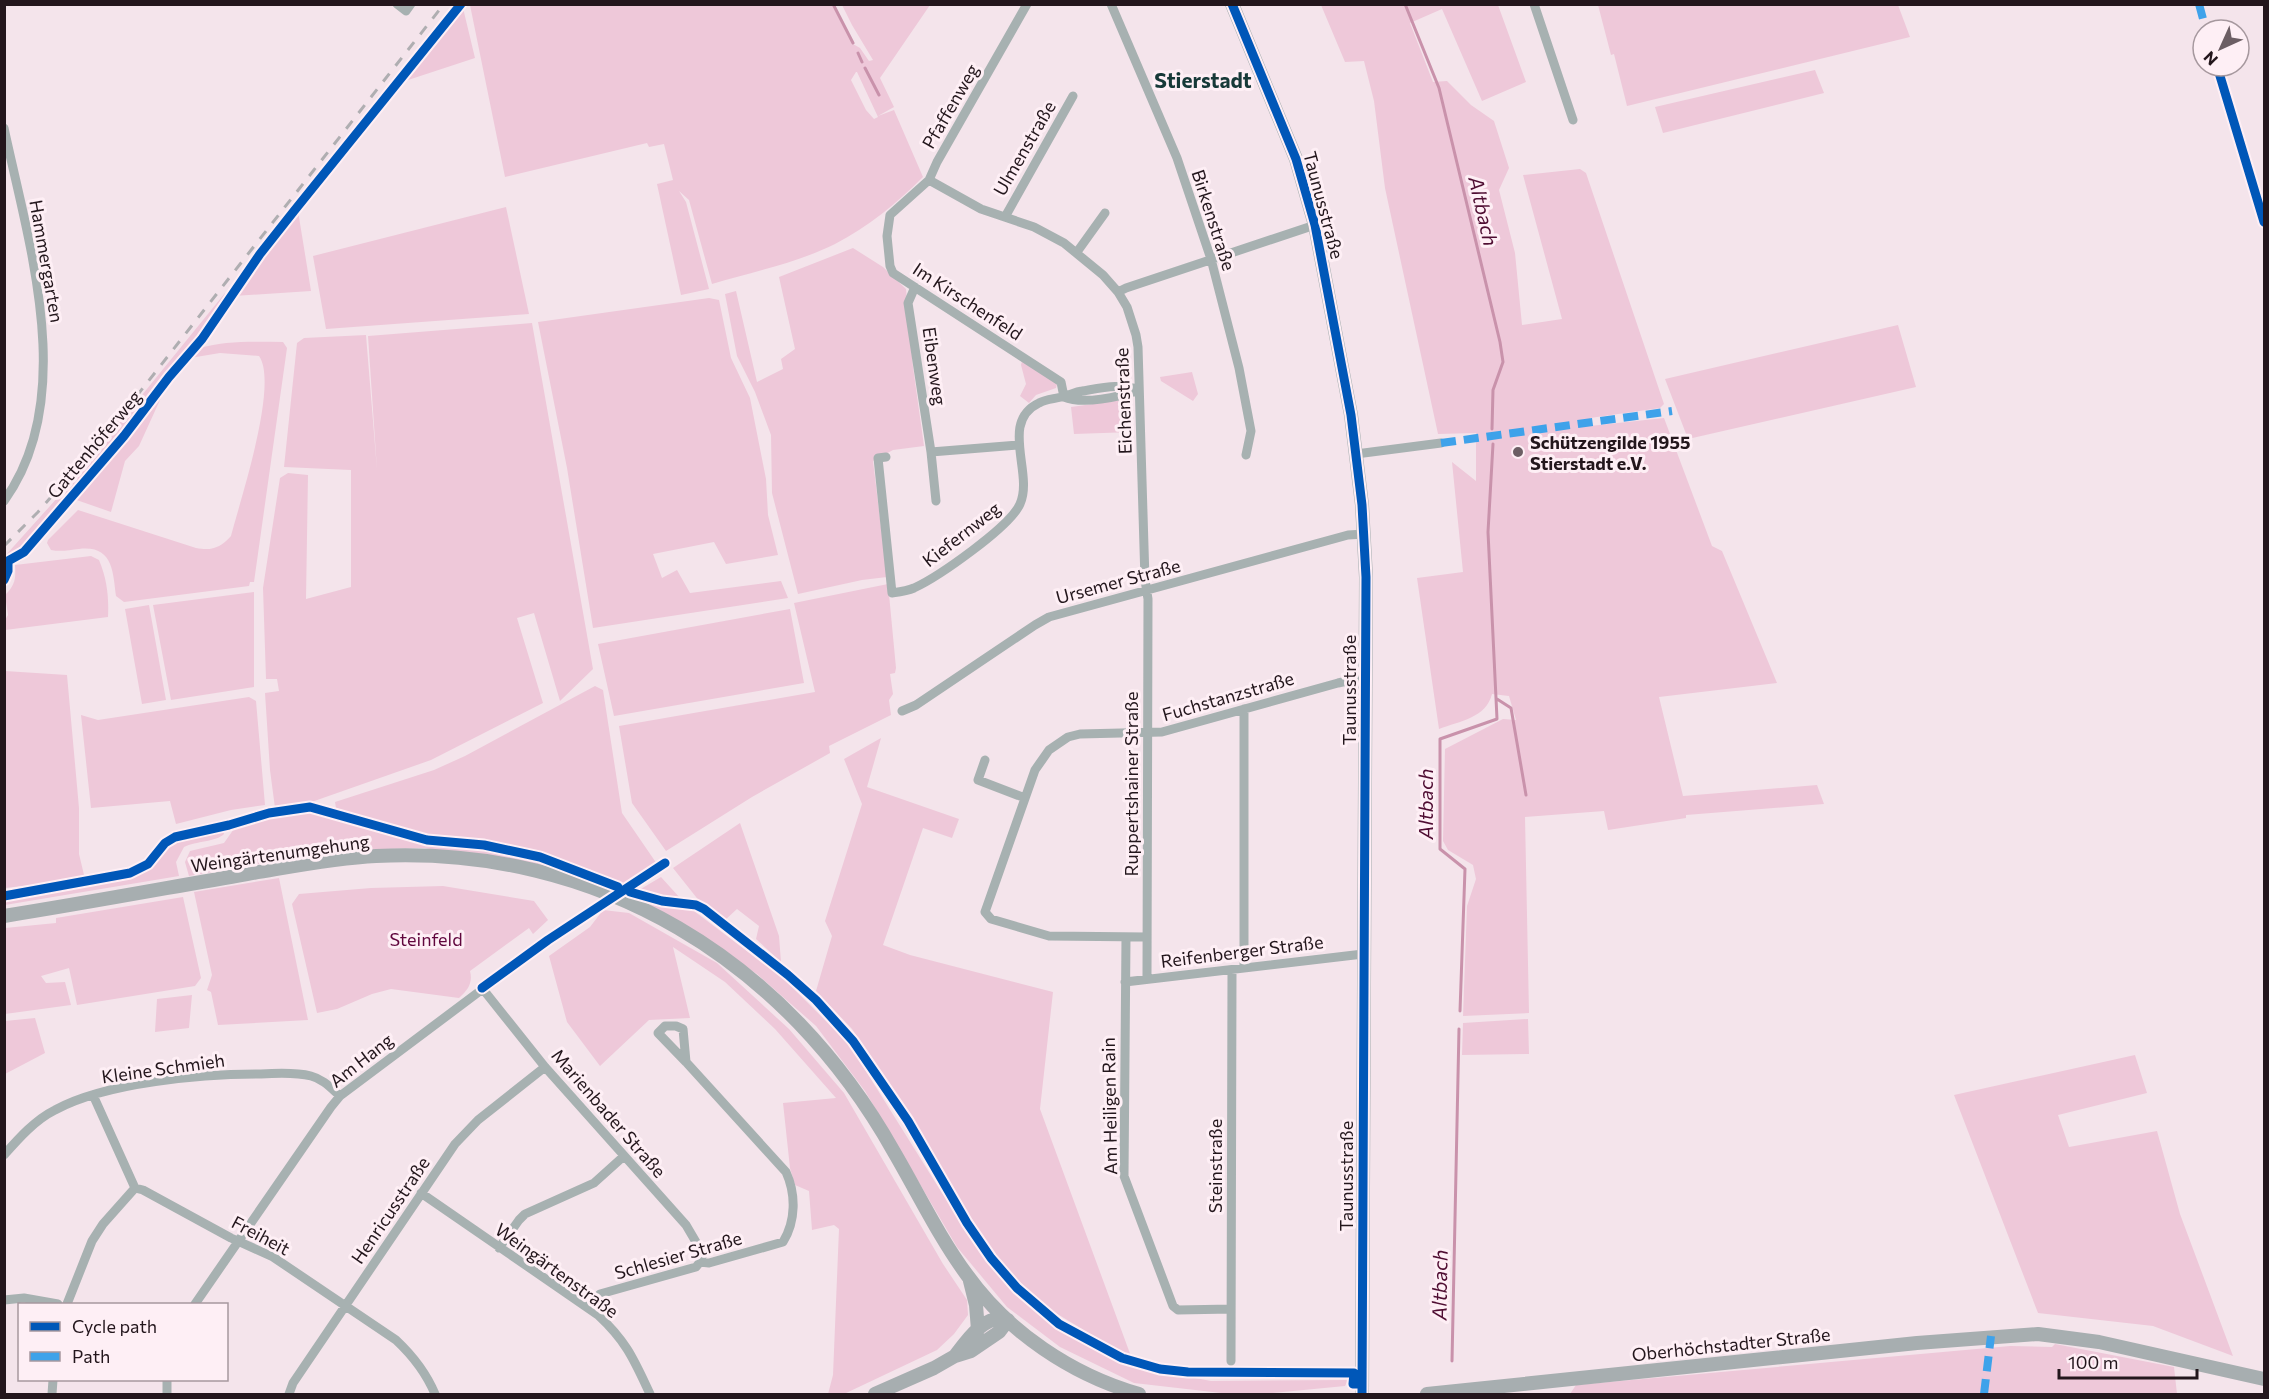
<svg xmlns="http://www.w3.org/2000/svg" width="2269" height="1399" viewBox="0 0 2269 1399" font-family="Commissioner,sans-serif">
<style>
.green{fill:#eec8d9;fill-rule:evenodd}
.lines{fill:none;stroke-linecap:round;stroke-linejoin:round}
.stream{stroke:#c992ab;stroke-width:3}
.street{stroke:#a7b1b1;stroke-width:9}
.secondary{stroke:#a7aeb0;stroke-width:14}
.rail{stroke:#afaeb1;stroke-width:3;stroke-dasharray:10 10;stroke-linecap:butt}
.quiet{stroke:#3ea2ea;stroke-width:8;stroke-dasharray:15 8;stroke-linecap:butt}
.cycleway-casing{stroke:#feeff5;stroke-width:13}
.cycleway{stroke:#0057b8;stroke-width:9}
.poi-dot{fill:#6c5e64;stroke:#feeff5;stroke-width:2}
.labels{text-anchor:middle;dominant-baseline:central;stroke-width:6;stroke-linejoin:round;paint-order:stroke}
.street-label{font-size:18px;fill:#23161c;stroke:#feeff5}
.poi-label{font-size:18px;font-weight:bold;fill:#23161c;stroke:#feeff5;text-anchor:start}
.park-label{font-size:18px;fill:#60063d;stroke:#feeff5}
.water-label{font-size:20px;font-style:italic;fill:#4f0d32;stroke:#feeff5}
.quarter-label{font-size:21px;font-weight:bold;fill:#173938;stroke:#feeff5}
</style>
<rect width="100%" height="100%" fill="#f4e4eb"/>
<path class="green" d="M470,5H832L853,44L860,48L869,61L873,60L852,25L842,5H930L880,78L894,107L878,116L894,110L923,177C897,203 868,227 835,244C797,263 752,272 712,284L689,200L679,191L686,202L709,289L681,295L657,184L673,180L664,144L649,147L647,143L505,177ZM856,72H857L878,117L874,119L866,110L851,80Z
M1321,5H1498L1526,82L1482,101L1442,9L1410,23L1433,82L1447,81L1471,105L1494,121L1509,168L1499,190L1515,253L1522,325L1562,319L1523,175L1580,169L1586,173L1664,404L1660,408L1590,418V426L1664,418L1712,546L1722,551L1777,683L1659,697L1683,796L1817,785L1824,804L1686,815V818L1608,830L1604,811L1525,817L1529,1013L1463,1016L1467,906L1476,879L1473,865L1448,850L1443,841L1445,749L1503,719L1516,720L1509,696L1492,694C1486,718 1460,721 1439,729L1417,578L1463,572L1452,462L1476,481V433L1438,434L1385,188L1374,101L1364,61L1345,62Z
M1598,5H1898L1910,37L1627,106L1614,54L1611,55Z
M463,8L475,58L402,82Z
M1815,70L1824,93L1663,133L1655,107Z
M506,207L529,314L326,329L313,256Z
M298,211L311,291L234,296Z
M853,248L883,267L906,289L913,367L924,446L893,450L873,461L887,577L862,580L798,594L772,493L771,435L755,392L737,356L725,294L736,291L757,382L783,369L781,359L795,349L779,277Z
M225,293L226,298L199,340L198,349C224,340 255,342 283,342L287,348L254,582H250L249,586L124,602L116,596C113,572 113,545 79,549C69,550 61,552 51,550L47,543L48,540L78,510L196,548C212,551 220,548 231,536C240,501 279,384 259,356L220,353L190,358L165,389L139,446L125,461L111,512L68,497L27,545L8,556H5L68,486Z
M709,298L719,300L731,358L750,398L766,479L768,515L778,555L726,564L714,542L653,554L662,578L677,570L690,593L781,581L788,598L593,628L567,468L538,322Z
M532,323L593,669L560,701L534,613L517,618L543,703L431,760L303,805L275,808L270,770L265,693L279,691L277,679H266L263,588L280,478L288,473L308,475L306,599L351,587V470L284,467L297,343L304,338L366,335L377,470L368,336Z
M1898,325L1916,387L1688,439L1665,379Z
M1022,361L1057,384L1056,388L1036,395L1029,403L1020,396L1026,384L1021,365Z
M1192,372L1198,394L1193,401L1161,381L1160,377Z
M1121,400L1131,404L1132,432L1074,434L1071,407Z
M91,556L99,560C107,579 109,597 108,617L5,630V620L8,615L5,595C15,585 16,579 15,565Z
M888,584L896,668L895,673L890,674L893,694L889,700L891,715L829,746L830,753L752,797L666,851L632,803L619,726L815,692L794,603Z
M254,592V687L171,700L153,605Z
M149,605L166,700L142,704L125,609Z
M790,609L804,683L614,716L598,644Z
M5,671L67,675L79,808V854L85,879L5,888Z
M595,686L603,690L622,813L657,864L624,886L591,870L538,852L496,842L429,836L336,808L335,802L434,770L465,756Z
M249,697L256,701L265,805L231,810L176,824L170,801L91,808L81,715L98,720Z
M881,738L867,787L959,819L952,838L923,828L883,945L910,955L1053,992L1040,1109L1132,1359L1044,1306L992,1255L916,1123L852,1029L816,991L832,936L825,921L862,804L844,759Z
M304,811L329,814L426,842L481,847L540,859L617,889L616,891L425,848L341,850L189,876L185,862L190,851L224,843L236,826L288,813Z
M740,823L779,936L781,962L756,939L759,926L737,909L724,921L700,902L673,868Z
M223,829L224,834C216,842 196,841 184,847L176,862L179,876L5,905V897L129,878L143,872L152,864L170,843Z
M661,877L680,898L647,894L639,890Z
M279,878L308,1020L218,1025L211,992L207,990L212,975L194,892Z
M443,886L534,901L548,920L533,934L529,928L470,971C473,983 468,990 459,998L391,989L372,994L337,1009L317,1013L292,904L299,894L371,888Z
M183,897L201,978L195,986L77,1005L69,968L41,976L46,983L65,982L71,1005L5,1014V928L56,923V918Z
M642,900L694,911L784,979L849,1044L942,1193L1007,1282L1054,1326L1126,1365L1211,1381L1348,1380L1345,1386L1263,1394H1230L1134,1383L1060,1347L1007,1307L957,1247L865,1091L816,1026L757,974Z
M603,910L629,913L717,963L789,1029L844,1093L943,1264L967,1300L968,1315L954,1334L937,1350L844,1394H828L833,1375L839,1229L834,1225L812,1230L809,1191L795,1185L790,1168L783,1103L836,1098L775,1029L725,982L673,947L690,1018L649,1020L600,1066L567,1022L549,956L590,927Z
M192,995L189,1028L155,1032L157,999Z
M35,1018L45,1053L5,1074V1021Z
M1528,1019L1529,1054L1462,1055L1463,1023Z
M2135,1055L2147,1093L2058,1115L2069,1147L2157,1131L2180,1214L2233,1356L2153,1326L2038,1313L1954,1095Z
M2055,1344L2174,1367L2177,1394H1570L1576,1385L2010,1346L2052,1347Z"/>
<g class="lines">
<path class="stream" d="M833,4L853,43
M1405,4L1439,88L1500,342L1503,362L1493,390L1492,429
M858,53L862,62
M865,68L879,95
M1497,699L1511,708L1526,795
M1460,1011L1465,869L1440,849V739L1497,719L1488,532L1493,444
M1452,1361L1459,1029"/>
<path class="street" d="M397,4L406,11L411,4
M1027,4L937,162L929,180L890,215L887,236L890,266L893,273L1061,382L1064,397
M1111,4L1177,158L1211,259L1239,368L1251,431L1246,455
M1534,4L1573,120
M4,128C28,241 79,398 4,501
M929,180L981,209L1034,227L1064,243L1103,275L1118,292L1127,307L1136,335L1138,347L1145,580L1148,599L1147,978
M1005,217L1073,96
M1077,252L1105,213
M915,287L908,303L931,452L936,501
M1118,292L1126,288L1315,225
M1064,397C1083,405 1119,397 1139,390
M931,452L1019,445
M1356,454L1441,443
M886,457L878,458L892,593C899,592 907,591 914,588C938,577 1010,527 1020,504C1034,473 999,422 1039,403C1046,399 1054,399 1061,397C1069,396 1074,392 1082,391C1101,388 1124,383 1139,390
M4,560L19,557L24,552L124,436L169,377L202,339
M1244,709V968
M902,711L916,705L1035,625L1049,617L1348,535L1365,534
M985,760L978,780L1025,798
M1126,937L1124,1176L1173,1306L1178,1310L1231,1309
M1147,937L1049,936L991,919L985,912L1035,770L1049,750L1068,737L1080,734L1162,732L1338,683L1365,677
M1125,982L1363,954
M482,988L545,1067L686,1225L703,1254L700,1262
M93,1095L135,1188
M4,1155C19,1138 35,1120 55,1110C106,1082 203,1074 261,1074C277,1073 295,1072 311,1076C323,1079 331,1088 340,1096
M135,1188L143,1190L231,1238L273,1257L396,1340C412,1355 427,1375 435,1394
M421,1193L598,1315C627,1342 634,1360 650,1394
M499,1248L519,1220L525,1214L594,1183L624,1156
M4,1300L24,1298L58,1304
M67,1304L92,1241L103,1224L135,1188
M195,1304L331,1107L340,1096L548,940
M588,1308L600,1294L696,1267L700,1262L709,1263L783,1242C796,1221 796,1194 786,1172L686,1062L683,1029L676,1026H665L658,1033L686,1062
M1231,1361L1232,970
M52,1394L53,1380
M167,1394V1380
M289,1394L293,1383L455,1144L478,1120L545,1067"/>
<path class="secondary" d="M1232,4L1296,159L1315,225L1351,415L1362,505L1366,577L1362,1394
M4,916C86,903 166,888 247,874C290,867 333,858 376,856C599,845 786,960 894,1152C918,1193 939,1237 967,1275C1008,1332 1072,1375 1139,1394
M970,1281L976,1305L978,1330
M955,1356C967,1340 986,1312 1008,1320
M875,1394L934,1368L955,1356L971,1351L999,1332L1008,1320
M1427,1394L1917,1343L2038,1334L2099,1342L2264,1379"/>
<path class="rail" d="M4,546L38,512L121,416L444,4"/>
<path class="quiet" d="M2199,4L2206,30
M1441,443L1672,411
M1550,1394V1393
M1984,1394L1991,1336"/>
<g class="cycleway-casing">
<path id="cycleway" d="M1232,4L1296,159L1315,225L1351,415L1362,505L1366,577L1362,1394
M2217,66L2264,222
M4,580L8,571V561L24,552L124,436L169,377L202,339L260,254L294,211L461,4
M630,892L662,901L696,905L704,909L788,975L816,1000L853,1041L908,1121L967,1223L991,1258L1017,1288L1059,1324L1122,1358L1160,1369L1188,1372L1354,1373L1353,1384H1360
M4,896L130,873L148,864L165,843L175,837L229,825L269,813L310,807L427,840L484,845L540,857L618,887
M482,988L548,940L665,863"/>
</g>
<use href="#cycleway" class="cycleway"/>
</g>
<circle class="poi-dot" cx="1518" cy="452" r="6"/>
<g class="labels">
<g class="street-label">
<text transform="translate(950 106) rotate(-60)">Pfaffenweg</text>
<text transform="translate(1024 148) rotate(-60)">Ulmenstraße</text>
<text transform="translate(1324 205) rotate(75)">Taunusstraße</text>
<text transform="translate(1214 220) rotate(72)">Birkenstraße</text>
<text transform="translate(47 261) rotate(80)">Hammergarten</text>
<text transform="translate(968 301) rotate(33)">Im Kirschenfeld</text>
<text transform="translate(935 366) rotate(82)">Eibenweg</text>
<text transform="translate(1123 401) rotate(-92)">Eichenstraße</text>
<text transform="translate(94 444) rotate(-50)">Gattenhöferweg</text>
<text transform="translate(961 534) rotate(-38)">Kiefernweg</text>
<text transform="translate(1118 581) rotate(-15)">Ursemer Straße</text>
<text transform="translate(1349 690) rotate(-90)">Taunusstraße</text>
<text transform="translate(1228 696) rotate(-16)">Fuchstanzstraße</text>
<text transform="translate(1131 784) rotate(-90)">Ruppertshainer Straße</text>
<text transform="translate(280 853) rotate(-8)">Weingärtenumgehung</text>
<text transform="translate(1242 951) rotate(-7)">Reifenberger Straße</text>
<text transform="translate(361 1060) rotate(-38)">Am Hang</text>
<text transform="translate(163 1068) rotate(-8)">Kleine Schmieh</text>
<text transform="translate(1109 1106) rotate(-91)">Am Heiligen Rain</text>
<text transform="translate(609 1113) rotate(49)">Marienbader Straße</text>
<text transform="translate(1215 1166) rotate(-90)">Steinstraße</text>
<text transform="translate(1346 1176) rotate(-90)">Taunusstraße</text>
<text transform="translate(390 1210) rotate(-56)">Henricusstraße</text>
<text transform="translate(261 1235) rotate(28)">Freiheit</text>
<text transform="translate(678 1255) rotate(-16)">Schlesier Straße</text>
<text transform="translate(557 1270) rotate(36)">Weingärtenstraße</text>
<text transform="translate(1731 1344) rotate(-6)">Oberhöchstadter Straße</text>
</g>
<g class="poi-label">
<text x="1530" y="442">Schützengilde 1955<tspan x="1530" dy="21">Stierstadt e.V.</tspan></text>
</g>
<g class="park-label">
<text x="426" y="939">Steinfeld</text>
</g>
<g class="water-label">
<text transform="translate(1484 211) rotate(77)">Altbach</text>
<text transform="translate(1425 804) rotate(-90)">Altbach</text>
<text transform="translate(1439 1285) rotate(-89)">Altbach</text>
</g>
<g class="quarter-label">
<text x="1203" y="79">Stierstadt</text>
</g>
</g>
<rect width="2269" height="1399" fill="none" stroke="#23161c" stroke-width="12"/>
<rect x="18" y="1303" width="210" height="78" fill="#feeff5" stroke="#a6989e" stroke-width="1.5"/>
<rect x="30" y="1322" width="30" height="9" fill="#0057b8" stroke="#a6989e" stroke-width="1.5"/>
<text x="72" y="1333" font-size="18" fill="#23161c">Cycle path</text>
<rect x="30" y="1352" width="30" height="9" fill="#3ea2ea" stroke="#a6989e" stroke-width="1.5"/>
<text x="72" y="1363" font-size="18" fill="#23161c">Path</text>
<g transform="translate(2221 48) rotate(225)"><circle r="28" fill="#feeff5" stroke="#a6989e" stroke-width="1.5"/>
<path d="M0-4.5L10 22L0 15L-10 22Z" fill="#6c5e64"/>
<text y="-9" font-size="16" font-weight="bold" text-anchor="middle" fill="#23161c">N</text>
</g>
<path d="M2059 1369v9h138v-9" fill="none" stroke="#23161c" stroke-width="3"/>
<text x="2068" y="1369" font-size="18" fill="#23161c" stroke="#feeff5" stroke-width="4.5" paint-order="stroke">100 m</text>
</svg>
